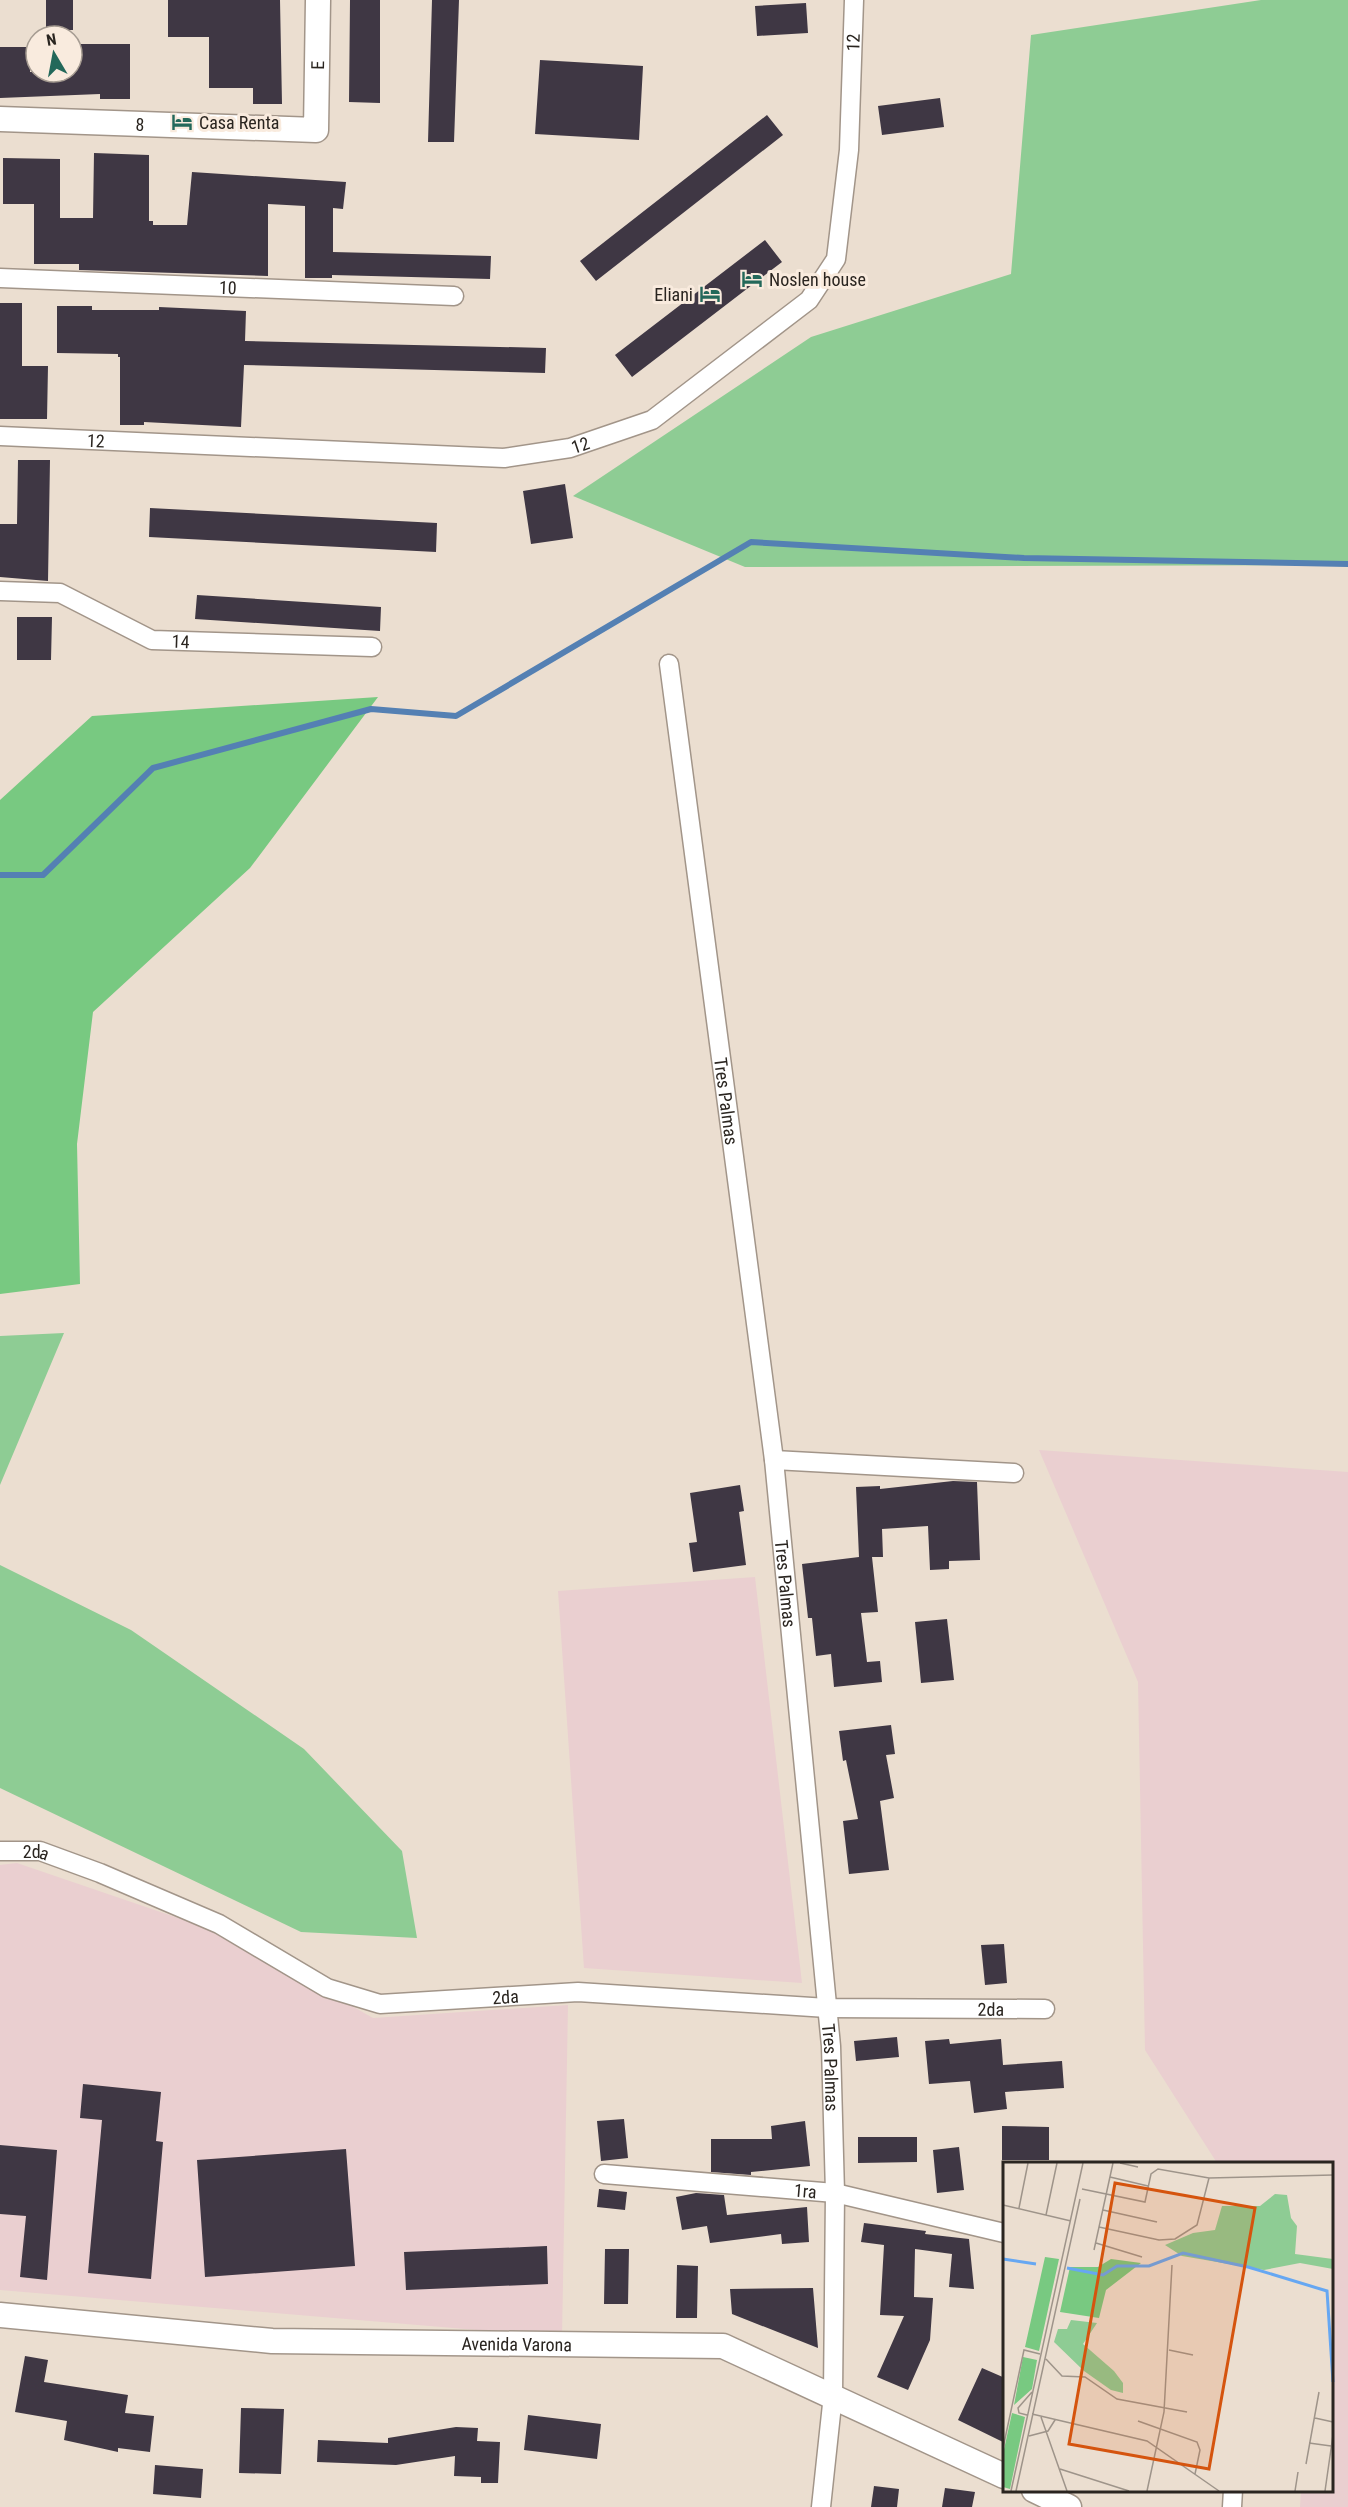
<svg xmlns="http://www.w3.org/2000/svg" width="1348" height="2507" viewBox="0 0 1348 2507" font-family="'Roboto Condensed',sans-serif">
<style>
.industrial{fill:#eacfd0}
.green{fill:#8ecc94}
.forest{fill:#78c981}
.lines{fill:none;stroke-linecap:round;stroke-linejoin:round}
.stream{stroke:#5480b3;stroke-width:6}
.building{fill:#3f3744}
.minor-casing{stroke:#a29589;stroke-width:21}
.tertiary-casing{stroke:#a29589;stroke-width:27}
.minor{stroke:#fff;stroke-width:18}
.tertiary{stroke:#fff;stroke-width:24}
.labels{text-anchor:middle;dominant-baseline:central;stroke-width:6;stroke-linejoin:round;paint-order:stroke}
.street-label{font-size:18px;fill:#2a2520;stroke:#f9ebde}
.poi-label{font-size:18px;fill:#2a2520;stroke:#f9ebde;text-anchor:start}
.inset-river{fill:none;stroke:#66a7f2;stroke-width:3}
.inset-road{fill:none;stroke:#9e948a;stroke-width:1.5}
.view{fill:#d5540e;fill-opacity:0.15;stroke:#d5540e;stroke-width:3}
.inset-edge{fill:none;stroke:#2a2520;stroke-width:3}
</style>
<rect width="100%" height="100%" fill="#ebded0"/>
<path class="industrial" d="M1039,1450L1348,1472V2507H1300L1301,2491L1332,2490V2164L1217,2163L1145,2050L1138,1682Z
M755,1577L802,1983L584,1968L558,1591Z
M17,1863L225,1934L373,2018L568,2005L562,2337L0,2290V1865Z"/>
<path class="green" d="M1261,0H1348V565L745,567L573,496L811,337L1011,274L1031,35Z
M64,1333L0,1485V1336Z
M0,1565L131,1630L304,1749L402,1851L417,1938L301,1932L0,1788Z"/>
<path class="forest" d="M378,697L250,868L93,1012L77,1144L80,1284L0,1294V800L92,716Z"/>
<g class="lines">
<path class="stream" d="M0,875H43L153,768L371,709L456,716L751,542L1024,558L1348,564"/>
</g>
<path class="building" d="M46,0H73V30H46Z
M168,0H280L282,104H253V88H209V37H168Z
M350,0H380V103L349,102Z
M432,0H459L454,142H428Z
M806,3L808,33L757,36L755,6Z
M72,44H130V99H100V94L0,98V47H30V72H72Z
M540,60L643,66L639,140L535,134Z
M940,98L944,127L882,135L878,106Z
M767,115L783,135L596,281L580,261Z
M94,153L149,155V221H153V225H187L192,172L346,182L343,209L333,208V252L491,256L490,279L332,275V278H305V206L268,204V276L79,270V264H34V204H3V158L60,159V218H93Z
M765,240L782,262L632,377L615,355Z
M0,303H22V366H48L47,419H0Z
M57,306H92V310H159V307L246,311L245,341L546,348L545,373L244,365L241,427L144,422V425H120V357H118V354L57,353Z
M18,460H50L48,581L0,577V524H17Z
M565,484L573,538L531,544L523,491Z
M150,508L437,523L436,552L149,537Z
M197,595L381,607L380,631L195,619Z
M17,617H52L51,660H17Z
M953,1481L977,1482L980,1560L949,1561V1569L930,1570L928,1526L882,1529L883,1557H872L878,1612L861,1613L867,1662L880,1661L882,1682L834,1687L831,1654L816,1656L812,1618H808L802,1564L859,1557L856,1487L880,1486V1489Z
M740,1485L744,1511L739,1512L746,1565L693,1572L689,1543L697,1542L690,1493Z
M947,1619L954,1680L921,1683L915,1622Z
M891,1725L895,1754L886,1755L894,1798L880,1801L889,1870L849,1874L843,1821L858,1819L846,1760L843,1761L839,1731Z
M1004,1944L1007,1983L985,1985L981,1945Z
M897,2037L899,2057L856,2061L854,2041Z
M949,2039L950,2044L1001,2039L1003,2065L1062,2061L1064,2088L1005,2092L1007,2109L974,2113L970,2081L929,2084L925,2041Z
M83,2084L161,2092L156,2141L163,2142L151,2279L88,2273L102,2120L80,2118Z
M624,2119L628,2158L601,2161L597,2121Z
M805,2121L810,2166L751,2172V2175L711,2172V2139H772L771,2126Z
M1002,2126L1049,2127V2160H1002Z
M858,2137H917V2162L858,2163Z
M0,2145L57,2150L47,2280L20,2277L26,2216L0,2214Z
M959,2147L964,2190L937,2193L933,2150Z
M346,2149L355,2266L205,2277L197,2160Z
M599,2189L627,2192L625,2210L597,2207Z
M696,2193L724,2195L727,2215L807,2207L809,2242L782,2244L781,2234L710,2243L707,2226L682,2230L676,2197Z
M864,2223L926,2231L925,2234L969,2239L974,2289L949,2287L952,2254L915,2249L914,2297L933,2298L930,2340L908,2390L877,2377L904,2316L880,2315L884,2245L861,2242Z
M547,2246L548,2284L406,2290L404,2252Z
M605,2249H629L628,2304H604Z
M677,2265L698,2266L697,2318H676Z
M813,2288L818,2348L732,2314L730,2289Z
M25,2356L48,2360L44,2382L128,2395L125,2413L154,2416L150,2452L118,2448V2452L64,2440L67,2421L15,2412Z
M982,2368L1005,2378V2443L958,2420Z
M241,2408L284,2409L281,2474L239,2473Z
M528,2415L601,2424L597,2459L524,2450Z
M456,2427L478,2428L477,2441L500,2442L498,2483H481V2477L454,2476L455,2456L396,2465L317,2462L318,2440L388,2443V2438Z
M155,2465L203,2469L201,2498L153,2494Z
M874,2486L899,2489L897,2507H871Z
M945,2488L975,2492L972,2507H942Z"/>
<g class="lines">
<g class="minor-casing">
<g id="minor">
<path id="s1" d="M0,278L454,296"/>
<path id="s2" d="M0,436L504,458L570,448L652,420L809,300L836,259L849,150L854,0"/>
<path id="s3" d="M0,591L60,593L152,640L372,647"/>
<path id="s4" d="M669,664L774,1460L831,2046L835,2193L833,2395L821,2507"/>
<path d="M774,1460L1014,1473"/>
<path id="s5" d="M0,1851H40L100,1873L219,1924L327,1988L380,2004L578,1992L827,2008L1045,2009"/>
<path id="s6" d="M604,2174L835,2193L1004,2233"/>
<path d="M1232,2507L1233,2490"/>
</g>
</g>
<g class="tertiary-casing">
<g id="tertiary">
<path id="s7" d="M0,119L316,130L318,0"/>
<path id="s8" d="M0,2315L272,2341L723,2346L1004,2476"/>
<path d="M1034,2490L1069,2507"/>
</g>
</g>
<use href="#minor" class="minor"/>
<use href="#tertiary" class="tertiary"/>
</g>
<defs>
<g id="hotel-bare" transform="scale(1.62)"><path d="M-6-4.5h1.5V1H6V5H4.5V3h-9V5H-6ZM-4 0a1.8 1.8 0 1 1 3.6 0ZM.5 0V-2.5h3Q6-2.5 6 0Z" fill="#23685a" stroke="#f9ebde" stroke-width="2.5" paint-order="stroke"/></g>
</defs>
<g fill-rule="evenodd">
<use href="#hotel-bare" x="182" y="122"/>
<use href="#hotel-bare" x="752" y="279"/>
<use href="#hotel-bare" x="710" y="294"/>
</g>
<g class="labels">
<g class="street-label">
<text stroke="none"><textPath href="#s2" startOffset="1122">12</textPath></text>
<text stroke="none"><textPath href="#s7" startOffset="381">E</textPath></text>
<text stroke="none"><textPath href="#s7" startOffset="140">8</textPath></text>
<text stroke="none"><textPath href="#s1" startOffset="228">10</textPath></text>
<text stroke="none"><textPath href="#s2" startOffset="96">12</textPath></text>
<text stroke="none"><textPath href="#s2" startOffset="582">12</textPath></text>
<text stroke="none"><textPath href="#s3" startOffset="192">14</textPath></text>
<text stroke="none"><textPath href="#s4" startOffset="441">Tres Palmas</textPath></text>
<text stroke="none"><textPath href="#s4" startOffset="927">Tres Palmas</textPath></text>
<text stroke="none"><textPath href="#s5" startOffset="36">2da</textPath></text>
<text stroke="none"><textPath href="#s5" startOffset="540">2da</textPath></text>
<text stroke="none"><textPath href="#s5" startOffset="1026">2da</textPath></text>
<text stroke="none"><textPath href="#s4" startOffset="1413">Tres Palmas</textPath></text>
<text stroke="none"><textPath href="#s6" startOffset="202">1ra</textPath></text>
<text stroke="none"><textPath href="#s8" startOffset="518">Avenida Varona</textPath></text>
</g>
<g class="poi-label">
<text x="199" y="122">Casa Renta</text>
<text x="769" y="279">Noslen house</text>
<text x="693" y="294" text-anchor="end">Eliani</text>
</g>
</g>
<g transform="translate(1003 2162)">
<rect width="330" height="330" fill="#ebded0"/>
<path d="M272,32L284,33L288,56L294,64L292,92L330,97V107L297,101L261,108L179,94L162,83L190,71L212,68L219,44H257ZM68,158L94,161L80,182L111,209L120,221V231L108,228L81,209L51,180L55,167H64Z" fill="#8ecc94"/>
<path d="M42,95L56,97L36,189L22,185ZM108,97L138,101L103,128L96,156L57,150L67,105H95ZM20,195L34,198L29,227L11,243ZM9,251L22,255L7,327L0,325V292Z" fill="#78c981"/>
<path class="inset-river" d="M0,97L33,102M64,106L100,113L114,104H146L180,91L245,105L324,129L330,220"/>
<path class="inset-road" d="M117,1L135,5M107,15L145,24M79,27L142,40L148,12L155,7L206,16L330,13M0,43L68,59M16,46L25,1M100,48L154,60M43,53L54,1M96,65L156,78L172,77L194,63L206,16M93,81L139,95M91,88L110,1M166,188L190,193M43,197L59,214L82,215L114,237L184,250M29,252L144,279L216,329M24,253L16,251L15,246L29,230M38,255L64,329M312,256L330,260M135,259L194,280L197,288L192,312M26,274L45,269L52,258M306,281L328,284M0,286L21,188L37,192M303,302L316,230M57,307L126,329M8,329L80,1M13,329L77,37M144,329L161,250L169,103M292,329L295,310M322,329L330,273"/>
<path class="view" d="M112,21L252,46L206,307L66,282Z"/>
<rect width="330" height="330" class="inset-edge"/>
</g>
<g transform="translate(54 54) rotate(350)"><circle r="28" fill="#f9ebde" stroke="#a69c92" stroke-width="1.5"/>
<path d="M0-4.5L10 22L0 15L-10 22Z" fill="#23685a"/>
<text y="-9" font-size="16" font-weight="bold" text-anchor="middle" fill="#2a2520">N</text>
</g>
</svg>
